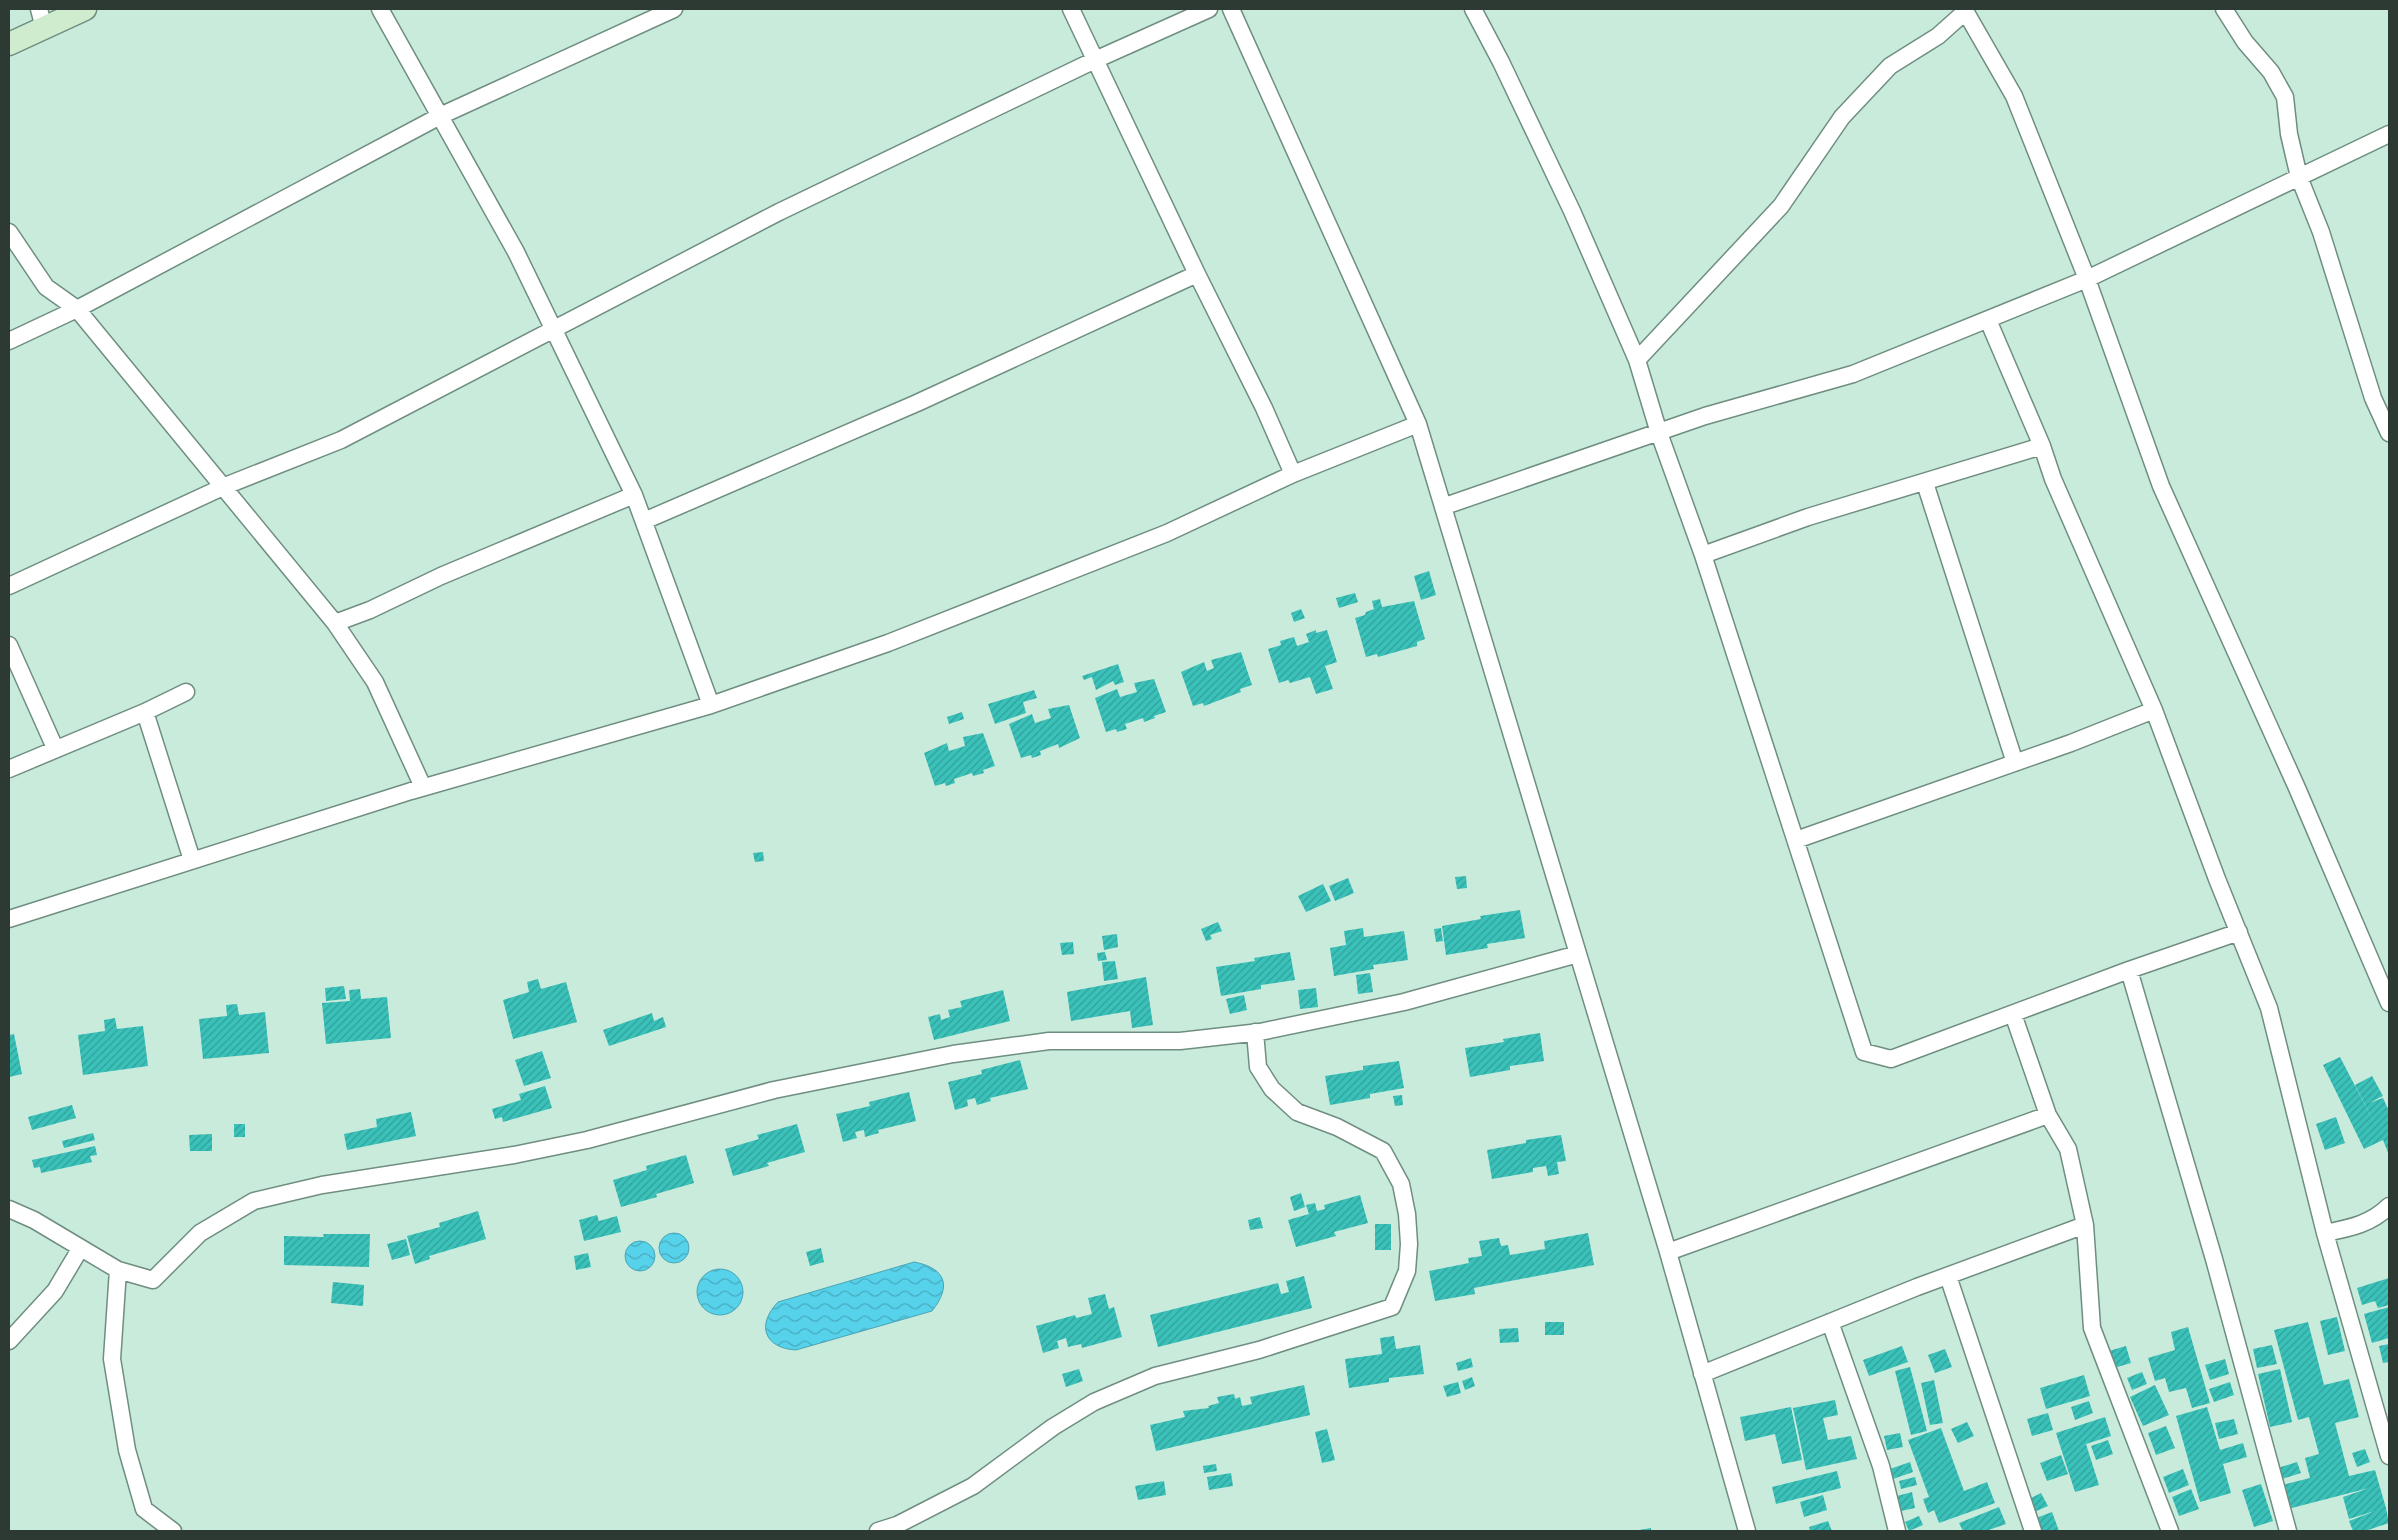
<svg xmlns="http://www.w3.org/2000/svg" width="2398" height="1540" viewBox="0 0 2398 1540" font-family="'Varela Round',sans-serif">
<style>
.water{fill:url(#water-waves);stroke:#4aa4b4}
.building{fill:url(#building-hatch)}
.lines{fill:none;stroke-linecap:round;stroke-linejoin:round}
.street-casing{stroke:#6f8e80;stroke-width:19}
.secondary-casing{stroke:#6f8e80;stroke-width:25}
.street{stroke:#fff;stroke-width:16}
.secondary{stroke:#cfeccf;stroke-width:22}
</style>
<defs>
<pattern id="water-waves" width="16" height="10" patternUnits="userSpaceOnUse" patternTransform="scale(1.25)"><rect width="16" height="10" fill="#56d2eb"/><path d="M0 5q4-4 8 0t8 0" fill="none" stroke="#48abbf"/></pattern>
<pattern id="building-hatch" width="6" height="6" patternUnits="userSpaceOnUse" patternTransform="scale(1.25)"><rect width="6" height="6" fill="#3ac2ba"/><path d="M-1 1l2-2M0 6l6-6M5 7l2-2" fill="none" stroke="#319f98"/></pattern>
</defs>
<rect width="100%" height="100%" fill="#c9ebdc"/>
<path class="water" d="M659 1248a15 15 0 1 1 30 0a15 15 0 1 1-30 0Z
M625 1256a15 15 0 1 1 30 0a15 15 0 1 1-30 0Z
M914,1262C946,1268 952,1286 932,1311L796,1350C764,1348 756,1325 778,1302Z
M697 1292a23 23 0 1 1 46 0a23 23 0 1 1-46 0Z"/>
<path class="building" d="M1429,571L1436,595L1421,600L1414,576Z
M1355,593L1358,602L1339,608L1336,598Z
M1380,599L1382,607L1414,601L1425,639L1417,642V646L1378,657L1377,654L1366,657L1355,618L1365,615L1366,612L1374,609L1372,601Z
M1301,609L1305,618L1294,622L1291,613Z
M1316,630V633L1327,630L1337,662L1325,666L1333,689L1316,694L1310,677L1290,683L1288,680L1279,683L1268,649L1281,645L1280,641L1294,637L1297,646L1309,642L1306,634Z
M1241,652L1252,685L1240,689L1241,692L1204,706L1203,703L1193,706L1181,672L1204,662L1207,671L1214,668L1211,660Z
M1118,664L1124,682L1115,685L1113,681L1096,690L1092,677L1084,680L1082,676Z
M1154,679L1166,712L1154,716L1155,718L1144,722L1143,718L1125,724L1127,729L1117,732L1116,729L1106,732L1095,698L1117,689L1120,697L1137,692L1134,683Z
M1034,690L1037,698L1023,702L1026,713L995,724L988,704Z
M1069,705L1080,738L1059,748L1058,744L1040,751L1041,755L1032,758L1031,755L1021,758L1009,724L1032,714L1035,723L1051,718L1048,709Z
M962,712L964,719L949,724L947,717Z
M983,733L995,766L983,770L984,773L973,776L972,773L954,779L955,783L946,786L945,783L935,786L924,753L947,743L949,751L965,746L963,737Z
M763,852L764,861L755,862L753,853Z
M1466,876L1467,888L1457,889L1455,877Z
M1348,878L1354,893L1335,901L1329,886Z
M1323,884L1331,901L1306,912L1298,896Z
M1520,910L1525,938L1487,944L1488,948L1446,955L1442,926L1481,919L1480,916Z
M1218,922L1222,931L1210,935L1212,939L1206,941L1201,929Z
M1363,928L1364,937L1404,931L1408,960L1373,965L1374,969L1334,976L1330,948L1346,945L1344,931Z
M1441,928L1443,941L1436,942L1434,929Z
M1117,934L1118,947L1104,950L1102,936Z
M1073,942L1074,954L1062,955L1060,943Z
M1105,952L1107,960L1098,961L1097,953Z
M1290,952L1295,980L1261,985V989L1221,996L1216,967L1255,961L1254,958Z
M1115,961L1118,979L1104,981L1102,962Z
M1370,973L1373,992L1358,994L1356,975Z
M1146,977L1153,1025L1132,1028L1130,1011L1071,1021L1067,992Z
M538,979L541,989L566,982L577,1022L513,1039L503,1000L529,992L527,982Z
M344,986L346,999L326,1001L325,988Z
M1316,988L1318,1007L1300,1009L1298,990Z
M360,989L361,999L387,997L391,1038L326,1044L322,1003L350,1001L349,990Z
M1003,990L1010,1021L934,1040L928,1017L940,1014L941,1020L950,1017L948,1010L962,1007L960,1001Z
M1244,995L1247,1010L1230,1014L1226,999Z
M237,1004L239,1015L265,1012L269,1053L203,1059L199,1019L227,1016L226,1005Z
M652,1013L654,1021L663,1017L666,1027L609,1046L603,1030Z
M115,1018L117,1029L143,1026L148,1066L83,1075L78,1035L105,1031L104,1020Z
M1540,1033L1544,1061L1510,1066V1070L1470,1077L1465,1048L1504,1042L1503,1039Z
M14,1034L22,1074L9,1077V1035Z
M542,1051L551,1078L524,1086L515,1060Z
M2340,1057L2377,1128L2355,1085L2372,1076L2383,1096L2369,1103L2383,1098L2389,1111V1155L2383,1140L2364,1149L2323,1065Z
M1020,1060L1028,1089L990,1098L991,1101L977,1105L975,1098L967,1100L968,1106L955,1110L948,1082L982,1074L981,1070Z
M1399,1061L1404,1088L1370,1094V1098L1330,1105L1325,1076L1363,1070V1066Z
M545,1086L552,1108L503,1122L502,1117L495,1119L492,1109L521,1100L519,1094Z
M909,1092L916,1121L878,1130L879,1133L865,1137L864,1130L855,1132L857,1138L843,1142L836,1114L870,1106L869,1102Z
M1402,1095L1403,1105L1395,1106L1393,1096Z
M72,1105L76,1118L32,1130L28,1117Z
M411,1112L416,1136L347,1150L344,1134L377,1127L376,1119Z
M2336,1117L2345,1143L2325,1150L2316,1124Z
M234,1124H245V1137H234Z
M797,1124L805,1152L767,1163L769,1166L733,1176L725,1149L759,1139L757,1135Z
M93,1133L95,1140L64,1148L62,1141Z
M212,1134V1151H190L189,1135Z
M1561,1135L1566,1161L1557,1162L1559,1174L1548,1176L1546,1166L1533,1168V1172L1492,1179L1487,1150L1526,1143V1140Z
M95,1146L97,1155L90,1156L92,1162L41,1173L40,1167L34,1168L32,1160Z
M686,1155L694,1183L656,1194L657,1197L621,1207L613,1180L647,1170L646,1166Z
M1301,1193L1305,1207L1294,1211L1290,1197Z
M1360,1195L1368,1223L1334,1232L1336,1236L1296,1247L1288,1220L1309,1214L1306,1205L1315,1203L1317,1211L1325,1209L1324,1205Z
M478,1211L486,1239L429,1256L430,1259L415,1264L407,1236L440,1227L439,1223Z
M597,1215L599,1221L617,1216L621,1232L584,1241L579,1220Z
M1260,1217L1263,1228L1250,1230L1248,1220Z
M1375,1224H1391V1250H1375Z
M1588,1233L1594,1265L1474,1288L1475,1294L1435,1301L1429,1271L1469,1263L1468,1258L1482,1256L1479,1241L1499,1238L1501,1246L1508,1245L1510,1255L1545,1249L1544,1241Z
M323,1234H370L369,1267L284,1265V1236L324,1237Z
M406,1239L410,1255L392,1260L387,1244Z
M821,1248L824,1262L810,1266L806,1252Z
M588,1253L591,1267L576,1270L574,1256Z
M1304,1276L1312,1308L1158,1347L1150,1315L1278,1283L1281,1294L1289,1292L1286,1281Z
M2389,1278V1305L2378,1308L2375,1301L2362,1305L2357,1288Z
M333,1282L364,1285L363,1306L331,1303Z
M1105,1294L1109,1309L1114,1307L1122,1337L1082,1348L1081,1344L1068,1347L1066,1338L1057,1341L1059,1348L1043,1353L1036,1326L1075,1315L1076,1318L1092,1314L1088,1298Z
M2389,1307V1338L2372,1343L2364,1314Z
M2337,1317L2345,1351L2328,1355L2320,1321Z
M1545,1322H1564V1335H1545Z
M2308,1322L2324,1385L2349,1379L2359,1417L2335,1423L2349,1476L2375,1470L2386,1508L2389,1523L2365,1531H2353L2349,1521L2375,1511L2349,1519L2343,1497L2369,1488L2288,1509L2282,1485L2310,1478L2305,1458L2319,1454L2309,1417L2298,1420L2274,1330Z
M2188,1327L2210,1403L2192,1408L2186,1388L2169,1392L2165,1378L2155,1381L2148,1358L2175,1350L2171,1332Z
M1518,1328L1519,1342L1500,1343L1499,1329Z
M1394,1336L1396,1349L1420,1345L1424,1374L1389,1378V1382L1349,1388L1345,1359L1382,1354L1380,1338Z
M2389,1344V1362L2383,1363L2379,1346Z
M2272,1345L2277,1364L2257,1368L2253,1349Z
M1902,1346L1908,1362L1869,1376L1863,1360Z
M2126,1346L2131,1363L2114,1368L2109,1351Z
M1945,1349L1952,1367L1935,1373L1928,1355Z
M1471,1358L1473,1367L1458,1371L1456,1363Z
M2225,1359L2229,1374L2210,1380L2205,1365Z
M1910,1367L1927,1431L1911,1435L1895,1371Z
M1079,1369L1083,1381L1066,1387L1062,1374Z
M2280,1369L2292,1422L2270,1427L2258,1374Z
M2142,1372L2147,1384L2132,1390L2127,1378Z
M2084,1375L2090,1396L2046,1409L2040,1388Z
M1472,1377L1475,1386L1465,1390L1462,1381Z
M1934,1380L1943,1423L1930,1425L1921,1383Z
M1458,1382L1461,1393L1447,1397L1443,1386Z
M2230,1382L2234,1395L2214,1402L2209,1389Z
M1304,1385L1310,1415L1156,1451L1150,1425L1185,1417L1183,1411L1209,1408L1208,1406L1219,1403L1217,1397L1234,1394L1235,1399L1240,1397L1242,1406L1252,1404L1250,1397Z
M2155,1385L2169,1415L2143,1426L2130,1397Z
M1835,1400L1838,1415L1823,1418L1828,1440L1851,1436L1857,1459L1806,1470L1793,1408Z
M2089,1401L2093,1413L2075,1420L2071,1407Z
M1791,1407L1802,1460L1782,1464L1775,1434L1745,1441L1740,1417Z
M2207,1407L2220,1450L2243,1443L2247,1457L2223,1464L2231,1493L2200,1502L2176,1416Z
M2048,1413L2053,1430L2032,1436L2027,1419Z
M2105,1417L2111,1436L2086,1444L2099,1485L2075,1492L2056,1433Z
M2234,1419L2238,1434L2219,1439L2215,1423Z
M1967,1422L1974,1436L1958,1443L1951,1429Z
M2166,1426L2175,1448L2156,1455L2148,1433Z
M1941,1428L1964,1491L1987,1482L1995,1503L1939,1523L1934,1510L1928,1513L1923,1499L1929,1497L1908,1440Z
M1327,1429L1335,1460L1322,1463L1315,1432Z
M1900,1433L1903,1447L1887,1450L1884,1436Z
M2108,1440L2113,1454L2096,1460L2091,1446Z
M2365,1449L2370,1462L2357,1467L2352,1453Z
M2061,1455L2068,1474L2047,1481L2040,1463Z
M1910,1462L1913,1472L1893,1479L1890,1469Z
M2297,1462L2301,1473L2282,1479L2278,1468Z
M1216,1464L1217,1471L1204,1473L1203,1466Z
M2183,1469L2189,1485L2169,1493L2163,1477Z
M1837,1471L1841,1488L1776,1504L1772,1487Z
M1231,1473L1233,1486L1209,1490L1207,1477Z
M1915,1477L1917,1485L1901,1489L1899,1481Z
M1164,1481L1166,1495L1138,1500L1135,1486Z
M2261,1484L2273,1521L2254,1527L2242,1490Z
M2191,1489L2199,1509L2179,1516L2172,1497Z
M1912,1492L1915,1508L1901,1511L1897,1496Z
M2041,1493L2048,1506L2034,1512L2027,1500Z
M1823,1495L1827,1510L1804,1517L1800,1502Z
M1999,1507L2006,1524L1986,1531H1963L1959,1523Z
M2052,1512L2059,1531H2041L2036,1518Z
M1919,1516L1923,1525L1909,1531L1905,1522Z
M1828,1521L1832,1531H1810L1809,1527Z
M1651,1528V1531H1639V1530Z"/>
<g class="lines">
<g class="street-casing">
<path id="street" d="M39,9L44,28
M380,9L516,252L634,495L711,705
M1071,9L1197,274L1264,408L1293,474
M1231,9L1418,424L1668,1252L1747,1531
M1473,9L1501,62L1572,211L1637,360L1659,433L1703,555L1864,1052L1891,1059L2129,970L2239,932
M1964,9L2014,96L2087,279L2161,486L2297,788L2389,1003
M2224,9L2245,42L2271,72L2285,97L2289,134L2299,177L2321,232L2373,398L2389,433
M9,232L46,287L77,309L335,623L375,682L423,787
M1988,320L2042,446L2053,479L2154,710L2217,879L2269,1008L2325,1233L2389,1456
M9,341L77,309L440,116L674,9
M1637,360L1781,206L1842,117L1890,66L1938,36L1966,11
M1925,483L2015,763
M1445,506L1705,416L1853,374L2087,279L2389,134
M644,521L917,403L1197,274
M1703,555L1808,517L2042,446
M9,586L225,486L341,440L779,212L1095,60L1209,9
M335,623L370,610L441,576L634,495
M9,645L55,748
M145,712L192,860
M9,769L145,712L186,692
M1796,840L2071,743L2154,710
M9,919L411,791L711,705L888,643L1167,533L1293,474L1418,424
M2129,970L2214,1259L2288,1531
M2013,1014L2048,1115L2068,1149L2085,1225L2092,1328L2170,1531
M9,1209L34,1220L118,1270L153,1280L200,1233L254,1201L322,1185L514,1155L587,1140L774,1090L953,1054L1049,1041H1180L1260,1032L1404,1002L1578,954
M2325,1233C2350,1228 2371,1224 2389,1206
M1668,1252L2048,1115
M118,1270L112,1359L127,1450L144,1509L173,1531
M1948,1276L2033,1531
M1830,1322L1881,1466L1897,1531
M9,1341L55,1291L80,1249
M1702,1374L1917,1287L2085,1225
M878,1531L897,1525L973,1486L1053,1427L1094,1402L1155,1376L1259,1350L1392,1307L1407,1271L1409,1244L1407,1214L1401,1184L1383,1151L1337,1127L1297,1112L1272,1089L1258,1067L1255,1032"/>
</g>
<g class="secondary-casing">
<path id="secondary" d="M9,44L85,9"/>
</g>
<use href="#street" class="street"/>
<use href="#secondary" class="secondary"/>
</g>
<rect width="2398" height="1540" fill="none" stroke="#2d3a34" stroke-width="20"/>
</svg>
